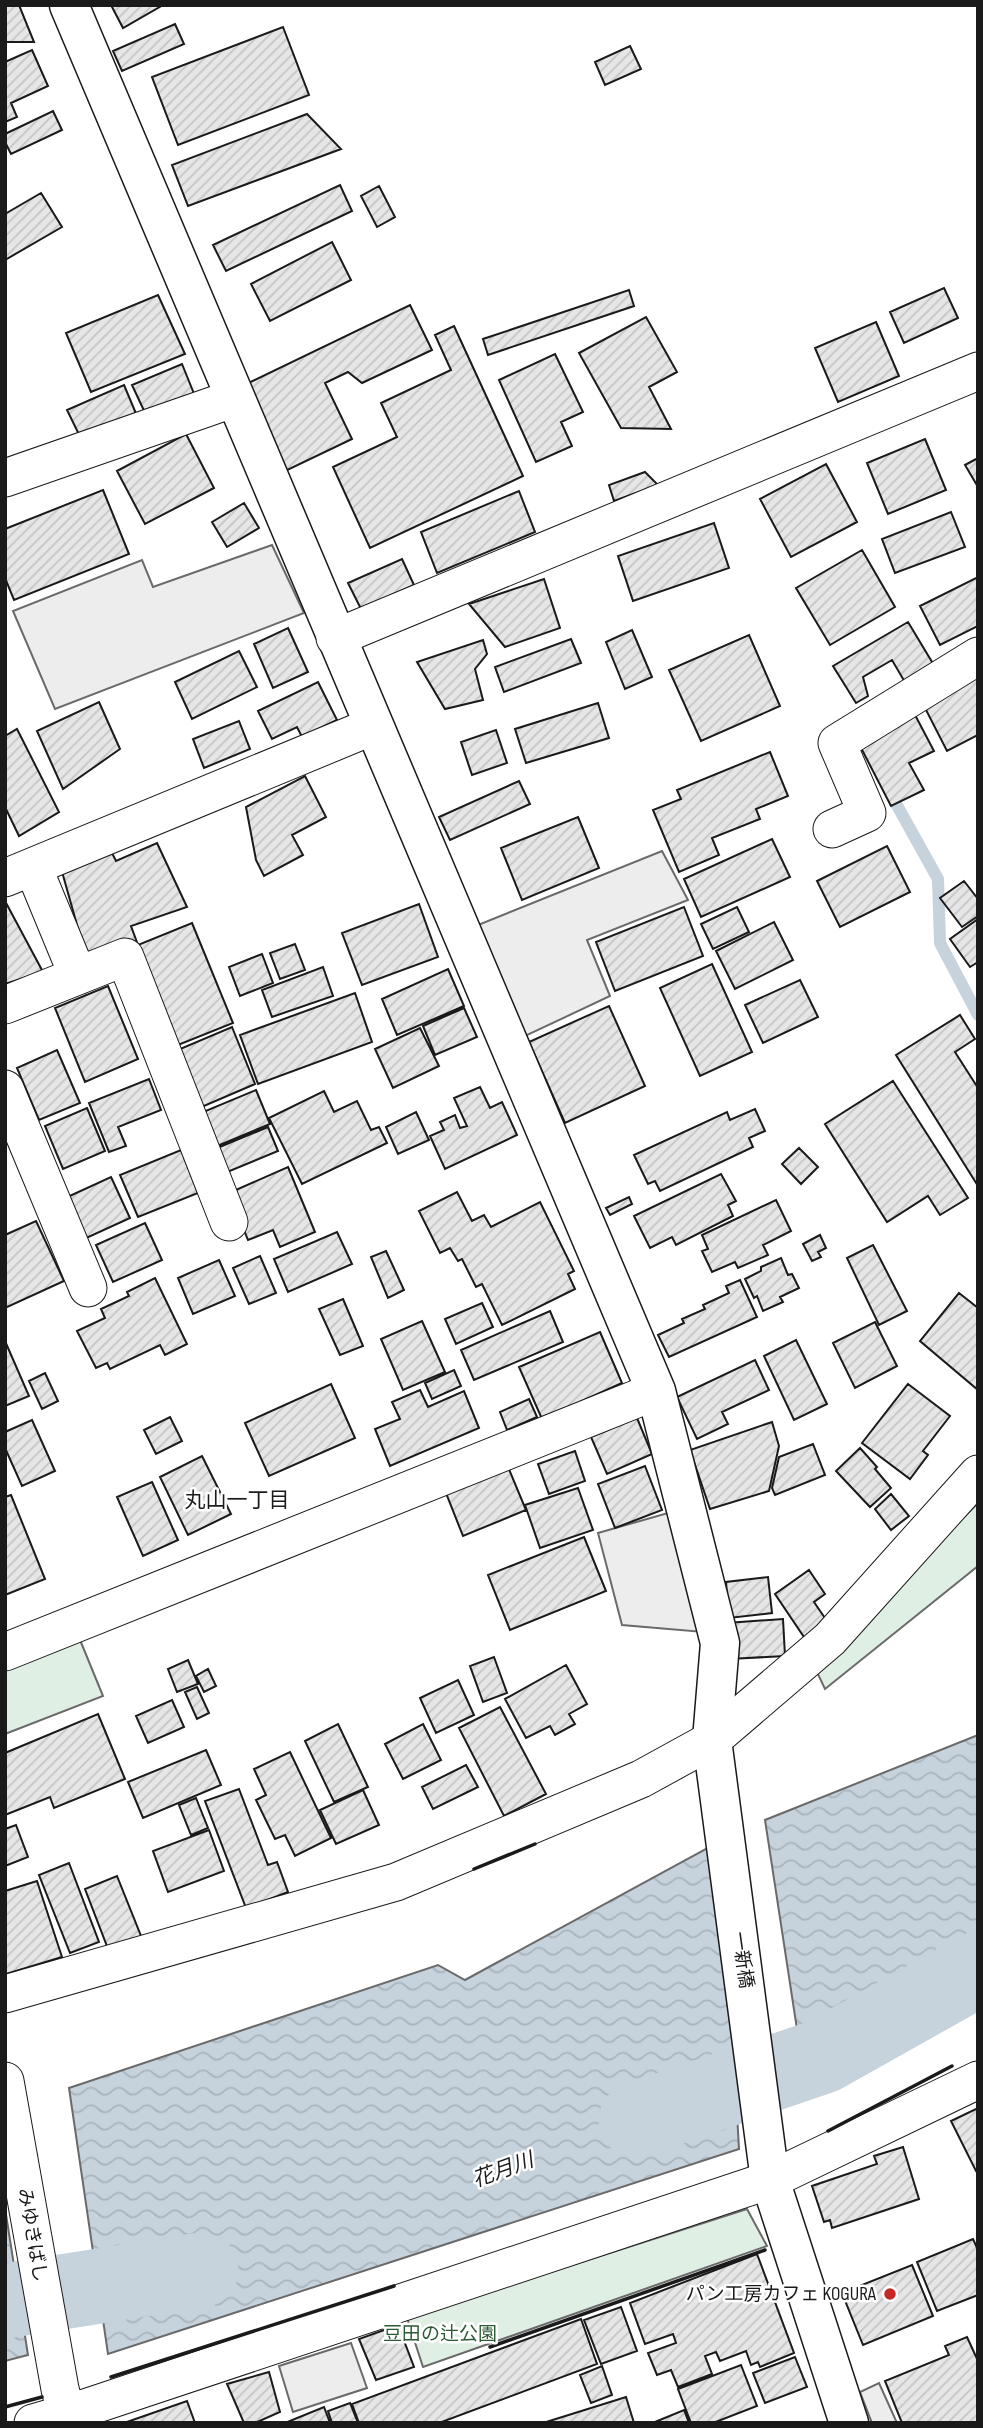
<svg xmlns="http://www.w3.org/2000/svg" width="983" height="2428" viewBox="0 0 983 2428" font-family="'Sofia Sans Condensed','Noto Sans JP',sans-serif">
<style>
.green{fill:#e0efe3;stroke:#6a6a6a;stroke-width:2}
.parking{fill:#ededed;stroke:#6a6a6a;stroke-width:2}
.water{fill:url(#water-waves);stroke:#6a6a6a;stroke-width:2}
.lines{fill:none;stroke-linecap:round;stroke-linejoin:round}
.stream{stroke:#c6d2dc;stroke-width:12}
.river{stroke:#c6d2dc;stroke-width:75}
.building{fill:url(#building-hatch);stroke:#1a1a1a;stroke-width:2}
.minor-casing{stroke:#1a1a1a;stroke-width:39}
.tertiary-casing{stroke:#1a1a1a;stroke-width:41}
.minor{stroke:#fff;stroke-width:37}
.tertiary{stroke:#fff;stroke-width:38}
.wall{stroke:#1a1a1a;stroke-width:3.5}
.poi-dot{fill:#c62828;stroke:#fff;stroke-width:2.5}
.labels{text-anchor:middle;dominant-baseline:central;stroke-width:5;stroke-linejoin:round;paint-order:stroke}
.street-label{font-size:19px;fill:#1a1a1a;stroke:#fff}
.poi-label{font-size:19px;fill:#1a1a1a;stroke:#fff;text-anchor:end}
.park-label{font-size:19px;fill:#2b5a34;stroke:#fff}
.neighbourhood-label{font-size:21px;fill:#1a1a1a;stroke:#fff}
.water-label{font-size:21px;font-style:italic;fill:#1a1a1a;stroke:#fff}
</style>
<defs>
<pattern id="water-waves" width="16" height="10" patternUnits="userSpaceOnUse" patternTransform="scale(1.75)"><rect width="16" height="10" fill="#c6d2dc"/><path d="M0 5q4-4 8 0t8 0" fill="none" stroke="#aab4bc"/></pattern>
<pattern id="building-hatch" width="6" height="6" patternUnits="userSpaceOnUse" patternTransform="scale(1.75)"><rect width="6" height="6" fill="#e6e6e6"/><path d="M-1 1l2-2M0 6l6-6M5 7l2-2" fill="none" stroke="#c5c5c5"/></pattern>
</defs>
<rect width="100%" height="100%" fill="#fff"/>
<path class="green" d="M978,1503V1566L825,1689L815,1668Z
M78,1635L103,1696L5,1734V1663Z
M747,2209L767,2246L423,2367L407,2318Z"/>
<path class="parking" d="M272,545L304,613L55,709L13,611L142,560L153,587Z
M662,851L688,900L587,940L610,996L523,1037L478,925Z
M675,1511L703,1632L622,1625L598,1533Z
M351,2343L367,2388L293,2412L279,2366Z
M879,2383L897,2423H872L860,2392Z"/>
<path class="water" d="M978,1735V2008L806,2088L765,1820Z
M713,1845L733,2041L739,2149L108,2354L69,2088L438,1965L465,1980Z
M5,2208L28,2355L5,2361Z"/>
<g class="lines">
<path class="stream" d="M889,791L938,879L940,943L978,1015"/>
<path class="river" d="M636,2120L823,2056L978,1969
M5,2301L201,2270"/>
</g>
<path class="building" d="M5,5H19L34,42H5Z
M111,5H163L123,28Z
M175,24L184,44L122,71L113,51Z
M283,27L309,95L178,145L152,77Z
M630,46L641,69L605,85L595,62Z
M32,50L48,86L11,103L17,117L5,122V62Z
M53,111L62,130L11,154L5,142V134Z
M307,114L341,149L188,206L172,165Z
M340,185L352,211L226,271L213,245Z
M379,186L395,217L377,227L361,196Z
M41,193L62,227L5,260V214Z
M332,242L351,280L270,321L251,284Z
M944,288L958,318L904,343L890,312Z
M629,290L634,306L488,355L483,339Z
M158,295L185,354L91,392L66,333Z
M410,305L432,350L362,383L348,372L325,383L352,439L279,474L238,388Z
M646,317L677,372L649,387L671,429L621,428L579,353Z
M876,322L899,376L838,402L815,348Z
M454,326L523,476L370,548L333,467L397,437L381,403L451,370L435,335Z
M555,354L583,412L561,422L572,446L536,462L499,380Z
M182,364L203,416L154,432L132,385Z
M124,385L145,435L90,457L67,410Z
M186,434L214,488L145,524L117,471Z
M925,439L946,490L888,514L867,463Z
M978,458V487L965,465Z
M826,464L857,522L791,557L760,499Z
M645,472L658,485L614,501L609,485Z
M103,490L129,554L14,600L5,578V529Z
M519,491L535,532L437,573L421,532Z
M244,503L259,528L227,547L212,522Z
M951,512L965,547L895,573L882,539Z
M714,523L729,568L633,601L618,556Z
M862,550L895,607L830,645L796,588Z
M402,559L414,585L361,609L348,583Z
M978,577V626L940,645L920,606Z
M544,579L560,628L505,647L469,604Z
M908,622L935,667L906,684L892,660L863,677L868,696L856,703L833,666Z
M288,628L308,672L273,688L254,644Z
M632,630L652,677L625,689L606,642Z
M749,635L780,706L701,741L669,670Z
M571,639L581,663L504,692L495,667Z
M483,640L487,654L475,669L483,700L445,709L417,662Z
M239,651L257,687L192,719L175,682Z
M978,677V735L947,751L924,706Z
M318,682L337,720L302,737L297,727L272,739L258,711Z
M99,702L120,749L63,789L37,731Z
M598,703L609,738L526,763L515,729Z
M914,713L934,751L909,763L924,790L891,806L858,742Z
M239,721L250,749L204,768L193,739Z
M17,729L59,812L19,836L5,807V736Z
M496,730L507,763L472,775L461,742Z
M770,752L788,796L756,809L760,819L712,838L719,855L679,872L653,810L681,799L677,790Z
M305,776L326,817L292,835L303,855L264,876L256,860L246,807Z
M519,781L530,804L450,840L439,817Z
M578,817L599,868L522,900L501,848Z
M772,839L790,877L701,917L684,879Z
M157,843L187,907L131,926L138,945L86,957L61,868L109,847L116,861Z
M887,846L910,892L840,927L817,881Z
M964,881L978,899V916L962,927L940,898Z
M5,901L43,972L5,984Z
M419,904L438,957L362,985L342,933Z
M684,907L703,956L615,991L596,942Z
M737,907L749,932L713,949L701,924Z
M978,919V962L970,967L950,939Z
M774,922L793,960L735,989L716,951Z
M192,923L233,1023L168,1049L128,949Z
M295,944L305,970L280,979L270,953Z
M262,954L273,983L240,996L229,967Z
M712,964L752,1052L700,1076L660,988Z
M323,967L333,996L272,1017L262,990Z
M448,969L464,1006L397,1035L382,999Z
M800,980L818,1017L763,1043L745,1005Z
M108,986L138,1059L85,1082L55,1008Z
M355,993L372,1042L258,1084L240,1035Z
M609,1006L645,1086L565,1123L529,1042Z
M464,1008L477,1037L435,1055L423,1026Z
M960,1015L975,1039L955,1052L978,1088V1186L896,1055Z
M232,1027L255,1084L197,1109L173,1052Z
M420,1028L439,1066L393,1088L375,1049Z
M57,1050L80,1103L39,1120L17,1068Z
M149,1079L161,1110L118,1127L126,1146L109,1152L89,1103Z
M893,1081L968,1198L940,1215L928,1196L887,1222L825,1124Z
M480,1087L490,1108L502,1102L517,1135L445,1169L430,1136L444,1130L440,1122L455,1115L460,1128L467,1126L454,1098Z
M256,1090L270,1124L210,1149L196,1115Z
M324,1091L334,1112L357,1101L371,1130L379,1127L387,1143L302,1184L269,1118Z
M87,1108L105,1151L63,1169L45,1126Z
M755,1109L765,1131L749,1138L753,1147L660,1191L655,1181L648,1184L634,1155L727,1112L730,1120Z
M416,1112L429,1140L398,1154L386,1127Z
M268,1127L278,1151L220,1175L210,1151Z
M799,1148L818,1167L801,1184L782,1164Z
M181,1150L198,1193L138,1217L120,1175Z
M288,1167L315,1232L280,1247L273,1230L248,1240L229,1193Z
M721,1174L736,1201L728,1205L733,1216L676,1245L672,1237L650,1248L634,1216Z
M111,1177L130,1218L82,1240L63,1199Z
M457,1192L472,1221L484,1215L491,1227L540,1202L574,1271L568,1274L575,1289L502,1325L482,1284L476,1287L462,1259L458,1261L450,1248L440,1253L419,1211Z
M629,1197L632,1204L610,1215L606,1208Z
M776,1200L791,1231L763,1245L768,1255L738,1268L735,1262L712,1272L702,1251L708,1249L702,1235Z
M36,1221L64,1281L5,1308V1235Z
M145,1223L162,1260L113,1282L96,1245Z
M337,1232L352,1264L288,1292L274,1259Z
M820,1235L826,1248L818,1252L821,1257L812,1261L803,1244Z
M873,1245L907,1311L879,1325L847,1258Z
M386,1251L404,1290L388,1298L371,1257Z
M260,1256L276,1293L249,1304L233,1268Z
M781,1258L788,1275L792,1274L799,1288L780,1297L783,1302L763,1311L757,1296L754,1298L745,1279L761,1271V1267Z
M219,1260L235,1296L193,1314L178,1278Z
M155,1278L187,1344L165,1355L160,1345L110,1369L107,1363L96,1368L77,1331L105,1318L101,1309L129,1296L127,1292Z
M740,1280L757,1317L669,1357L658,1335L684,1323L682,1319L705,1309L703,1305L729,1293L726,1286Z
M959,1293L978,1308V1390L920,1341Z
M343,1299L363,1346L340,1355L319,1309Z
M482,1303L493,1327L456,1344L445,1319Z
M550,1311L563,1342L474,1380L461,1350Z
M422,1321L445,1372L403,1390L381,1339Z
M875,1322L897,1366L855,1388L833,1343Z
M600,1332L622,1383L542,1419L519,1367Z
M796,1340L827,1404L794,1420L764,1356Z
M5,1341L29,1396L5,1406Z
M755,1360L769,1390L722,1412L728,1424L697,1439L677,1397Z
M454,1370L461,1386L432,1399L425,1383Z
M45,1373L58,1401L42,1409L29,1381Z
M331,1384L355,1438L269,1476L245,1423Z
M908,1384L950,1416L923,1451L928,1455L910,1479L862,1443Z
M420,1390L428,1407L464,1391L479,1428L390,1466L375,1429L400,1419L392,1402Z
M529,1399L537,1417L507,1430L500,1412Z
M170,1417L182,1441L156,1454L144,1430Z
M637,1418L652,1454L607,1474L591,1437Z
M32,1420L55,1471L22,1486L5,1448V1432Z
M772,1422L779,1446L769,1491L710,1509L690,1450Z
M813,1444L825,1475L775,1495L772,1488L779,1457Z
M860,1448L877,1467L875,1469L891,1488L870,1507L836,1471Z
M575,1451L585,1481L549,1494L538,1464Z
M202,1456L231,1514L188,1535L160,1477Z
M645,1466L662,1510L615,1528L598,1484Z
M508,1467L526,1510L463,1536L446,1493Z
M152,1482L178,1540L143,1556L117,1497Z
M578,1488L593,1530L540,1548L525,1505Z
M891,1494L909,1516L891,1530L875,1509Z
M11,1495L45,1579L5,1595V1497Z
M584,1537L606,1591L510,1630L488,1575Z
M809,1570L825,1594L814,1602L829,1624L806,1640L775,1594Z
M768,1577L772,1613L729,1618L726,1582Z
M783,1619L785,1656L729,1659L727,1623Z
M494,1657L507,1693L483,1702L470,1666Z
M188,1660L198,1684L177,1692L168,1669Z
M566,1665L587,1704L569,1714L575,1724L555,1735L550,1726L526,1738L505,1699Z
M208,1669L216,1686L204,1692L196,1676Z
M458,1680L474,1715L436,1733L420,1698Z
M197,1687L209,1713L197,1719L185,1692Z
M172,1700L184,1727L148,1743L136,1716Z
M500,1707L546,1794L504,1816L459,1728Z
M98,1714L125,1779L54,1808L50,1797L5,1815V1753Z
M338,1724L368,1787L334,1802L305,1741Z
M423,1724L441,1760L403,1779L385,1744Z
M206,1750L221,1785L143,1818L128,1782Z
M290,1752L331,1838L295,1856L285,1835L275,1839L256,1800L266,1795L254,1769Z
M466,1765L478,1787L433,1809L422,1787Z
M239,1789L268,1865L277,1862L288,1892L246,1908L205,1801Z
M363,1790L379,1825L336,1844L320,1810Z
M196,1798L208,1828L191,1835L179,1805Z
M16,1825L28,1857L5,1866V1829Z
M209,1830L224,1871L168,1892L153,1851Z
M69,1863L99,1942L70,1953L39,1875Z
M117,1876L143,1941L110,1954L85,1889Z
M37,1881L62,1957L6,1974L5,1891Z
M978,2108V2170L976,2171L951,2121Z
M903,2147L919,2199L832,2228L830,2220L824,2222L812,2186L877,2164L874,2156Z
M973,2239L978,2250V2295L937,2311L917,2262Z
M757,2254L794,2353L760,2367L758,2362L751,2365L746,2351L720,2361L716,2352L705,2356L712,2374L678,2387L671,2370L657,2375L648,2353L676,2343L673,2334L645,2344L630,2303Z
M912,2265L933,2316L863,2345L842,2293Z
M621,2307L637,2351L601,2364L584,2320Z
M581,2319L597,2364L439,2423H359L352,2404Z
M398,2325L414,2367L376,2380L359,2339Z
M967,2337L978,2361V2423H902L885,2381L949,2355L945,2346Z
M795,2357L807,2387L765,2403L753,2373Z
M741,2365L757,2406L713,2423H691L678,2389Z
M602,2366L612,2395L591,2403L580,2375Z
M269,2372L280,2412L255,2423H244L227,2384Z
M626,2397L634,2423H543Z
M187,2401L195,2423H124Z
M350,2403L358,2423H332L328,2411Z
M324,2407L330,2423H285Z
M684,2410L689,2423H655V2422Z"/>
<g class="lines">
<g class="minor-casing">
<path id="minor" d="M5,478L235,398
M335,638L978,371
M832,829L867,813L837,743L978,656
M33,867L78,976
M5,878L373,726
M5,1005L125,957L229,1222
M5,1089L88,1288
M5,1652L656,1391
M5,1994L396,1882L641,1779L712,1740L830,1639L978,1474
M5,2081L60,2389L69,2423
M33,2423L85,2408L770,2180L978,2080"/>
</g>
<g class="tertiary-casing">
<path id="tertiary" d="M69,5L656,1391L720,1643L712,1740L770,2180L849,2423"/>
</g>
<use href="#minor" class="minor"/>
<use href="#tertiary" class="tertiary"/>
<path class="wall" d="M474,1869L535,1844
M828,2131L952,2066
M490,2347L765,2250
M111,2377L394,2286
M5,2407L42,2397"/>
</g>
<circle class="poi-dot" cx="890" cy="2294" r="7"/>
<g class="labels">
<g class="street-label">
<text transform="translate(742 1960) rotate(82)">一新橋</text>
<text transform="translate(32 2235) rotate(80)">みゆきばし</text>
</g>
<g class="poi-label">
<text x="876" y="2294">パン工房カフェ KOGURA</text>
</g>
<g class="park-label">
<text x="440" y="2334">豆田の辻公園</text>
</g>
<g class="neighbourhood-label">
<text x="237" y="1500">丸山一丁目</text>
</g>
<g class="water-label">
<text transform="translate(503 2170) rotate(-20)">花月川</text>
</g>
</g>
<rect width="983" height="2428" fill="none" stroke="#1a1a1a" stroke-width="14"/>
</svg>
